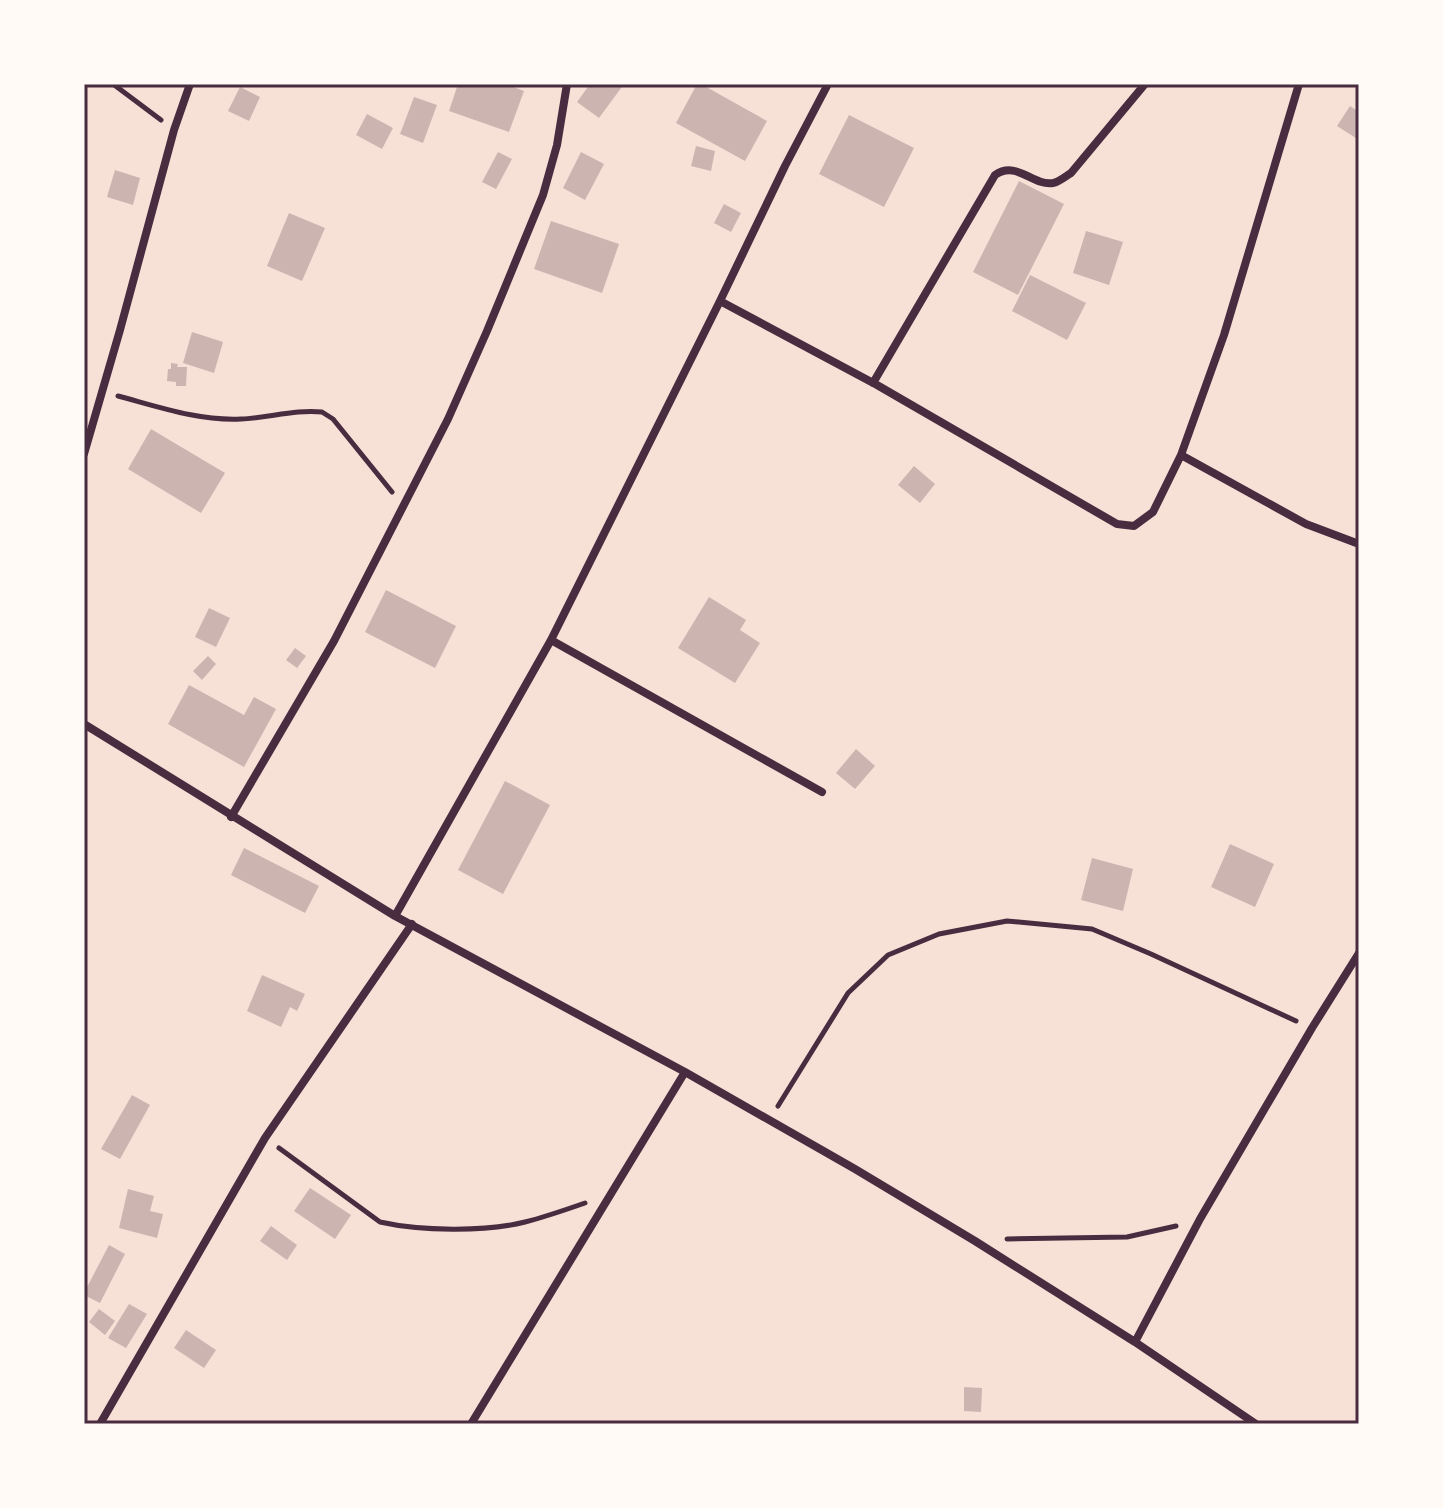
<svg xmlns="http://www.w3.org/2000/svg" width="1443" height="1508" viewBox="0 0 1443 1508" font-family="'Source Sans 3',sans-serif">
<style>
.building{fill:#ccb4b1}
.lines{fill:none;stroke-linecap:round;stroke-linejoin:round}
.path{stroke:#4a2c40;stroke-width:5}
.minor{stroke:#4a2c40;stroke-width:8}
.neatline{fill:none;stroke:#4a2c40;stroke-width:3}
</style>
<rect width="100%" height="100%" fill="#f7e1d7"/>
<path class="building" d="M458,84H506L524,91L509,132L449,111Z
M590,84H624L599,118L577,102Z
M697,84H701L767,121L745,161L676,123Z
M240,87L260,97L249,121L228,111Z
M414,97L437,105L423,143L400,134Z
M1350,106L1359,112V140L1337,126Z
M367,114L393,128L382,149L356,135Z
M849,115L914,148L884,207L819,174Z
M696,146L715,151L711,171L691,166Z
M498,152L512,159L496,189L482,182Z
M581,152L604,164L585,200L563,188Z
M115,170L140,178L133,205L107,197Z
M1019,181L1064,204L1018,295L973,272Z
M724,204L741,213L731,232L714,223Z
M289,213L325,228L302,281L267,266Z
M551,221L619,244L602,293L534,269Z
M1086,231L1123,242L1109,285L1073,273Z
M1030,275L1086,303L1067,340L1012,311Z
M192,332L223,342L214,373L183,363Z
M171,363L178,364L177,367H187L186,386H176V382L167,381L168,369H171Z
M151,429L225,473L201,513L128,469Z
M914,466L935,484L920,503L898,485Z
M386,590L456,626L435,668L365,632Z
M709,597L746,620L740,630L760,643L735,683L678,648Z
M209,608L230,618L216,647L195,637Z
M295,648L306,656L297,668L286,660Z
M208,656L216,664L202,680L193,671Z
M189,685L244,715L254,697L276,709L244,767L168,724Z
M856,749L875,766L855,789L836,773Z
M505,781L550,805L503,894L458,870Z
M1230,844L1274,864L1255,907L1211,887Z
M244,848L319,886L305,913L231,875Z
M1092,858L1133,869L1123,911L1081,900Z
M262,975L305,994L297,1011L290,1007L281,1027L247,1011Z
M132,1095L150,1105L120,1159L101,1149Z
M310,1188L351,1215L335,1239L294,1211Z
M128,1189L154,1196L150,1211L163,1214L157,1238L119,1228Z
M271,1226L297,1245L287,1260L260,1241Z
M109,1245L125,1254L100,1303L84,1295V1293Z
M129,1304L147,1314L126,1348L108,1338Z
M99,1309L115,1321L105,1335L89,1322Z
M186,1330L216,1350L204,1368L174,1348Z
M964,1387L982,1388L981,1412L964,1411Z"/>
<g class="lines">
<path class="path" d="M113,84L161,120
M118,396C159,407 199,421 241,419C268,418 296,409 322,412L333,419L392,492
M778,1106L848,993L888,955L939,934L1007,921L1092,929L1151,954L1296,1021
M279,1148L380,1222C420,1231 486,1232 525,1222C545,1217 565,1210 585,1203
M1007,1239L1127,1237L1176,1226"/>
<path class="minor" d="M720,301L877,385L1117,524L1134,526L1153,512L1181,455L1224,335L1299,84
M873,383L995,175C1017,160 1032,186 1053,183C1059,182 1066,176 1071,173L1145,84
M84,454L120,330L174,130L190,84
M1181,455L1306,524L1359,544
M551,640L822,792
M84,724L395,916L685,1072L855,1169L975,1241L1135,1342L1256,1424
M231,817L334,641L448,419L487,331L543,195L557,145L567,84
M395,916L551,640L720,301L785,166L828,84
M1135,1342L1200,1219L1312,1028L1359,953
M100,1424L265,1138L412,924
M471,1424L685,1072"/>
</g>
<rect width="1443" height="1508" fill="none" stroke="#fffaf5" stroke-width="172"/>
<rect x="86" y="86" width="1271" height="1336" class="neatline"/>
</svg>
